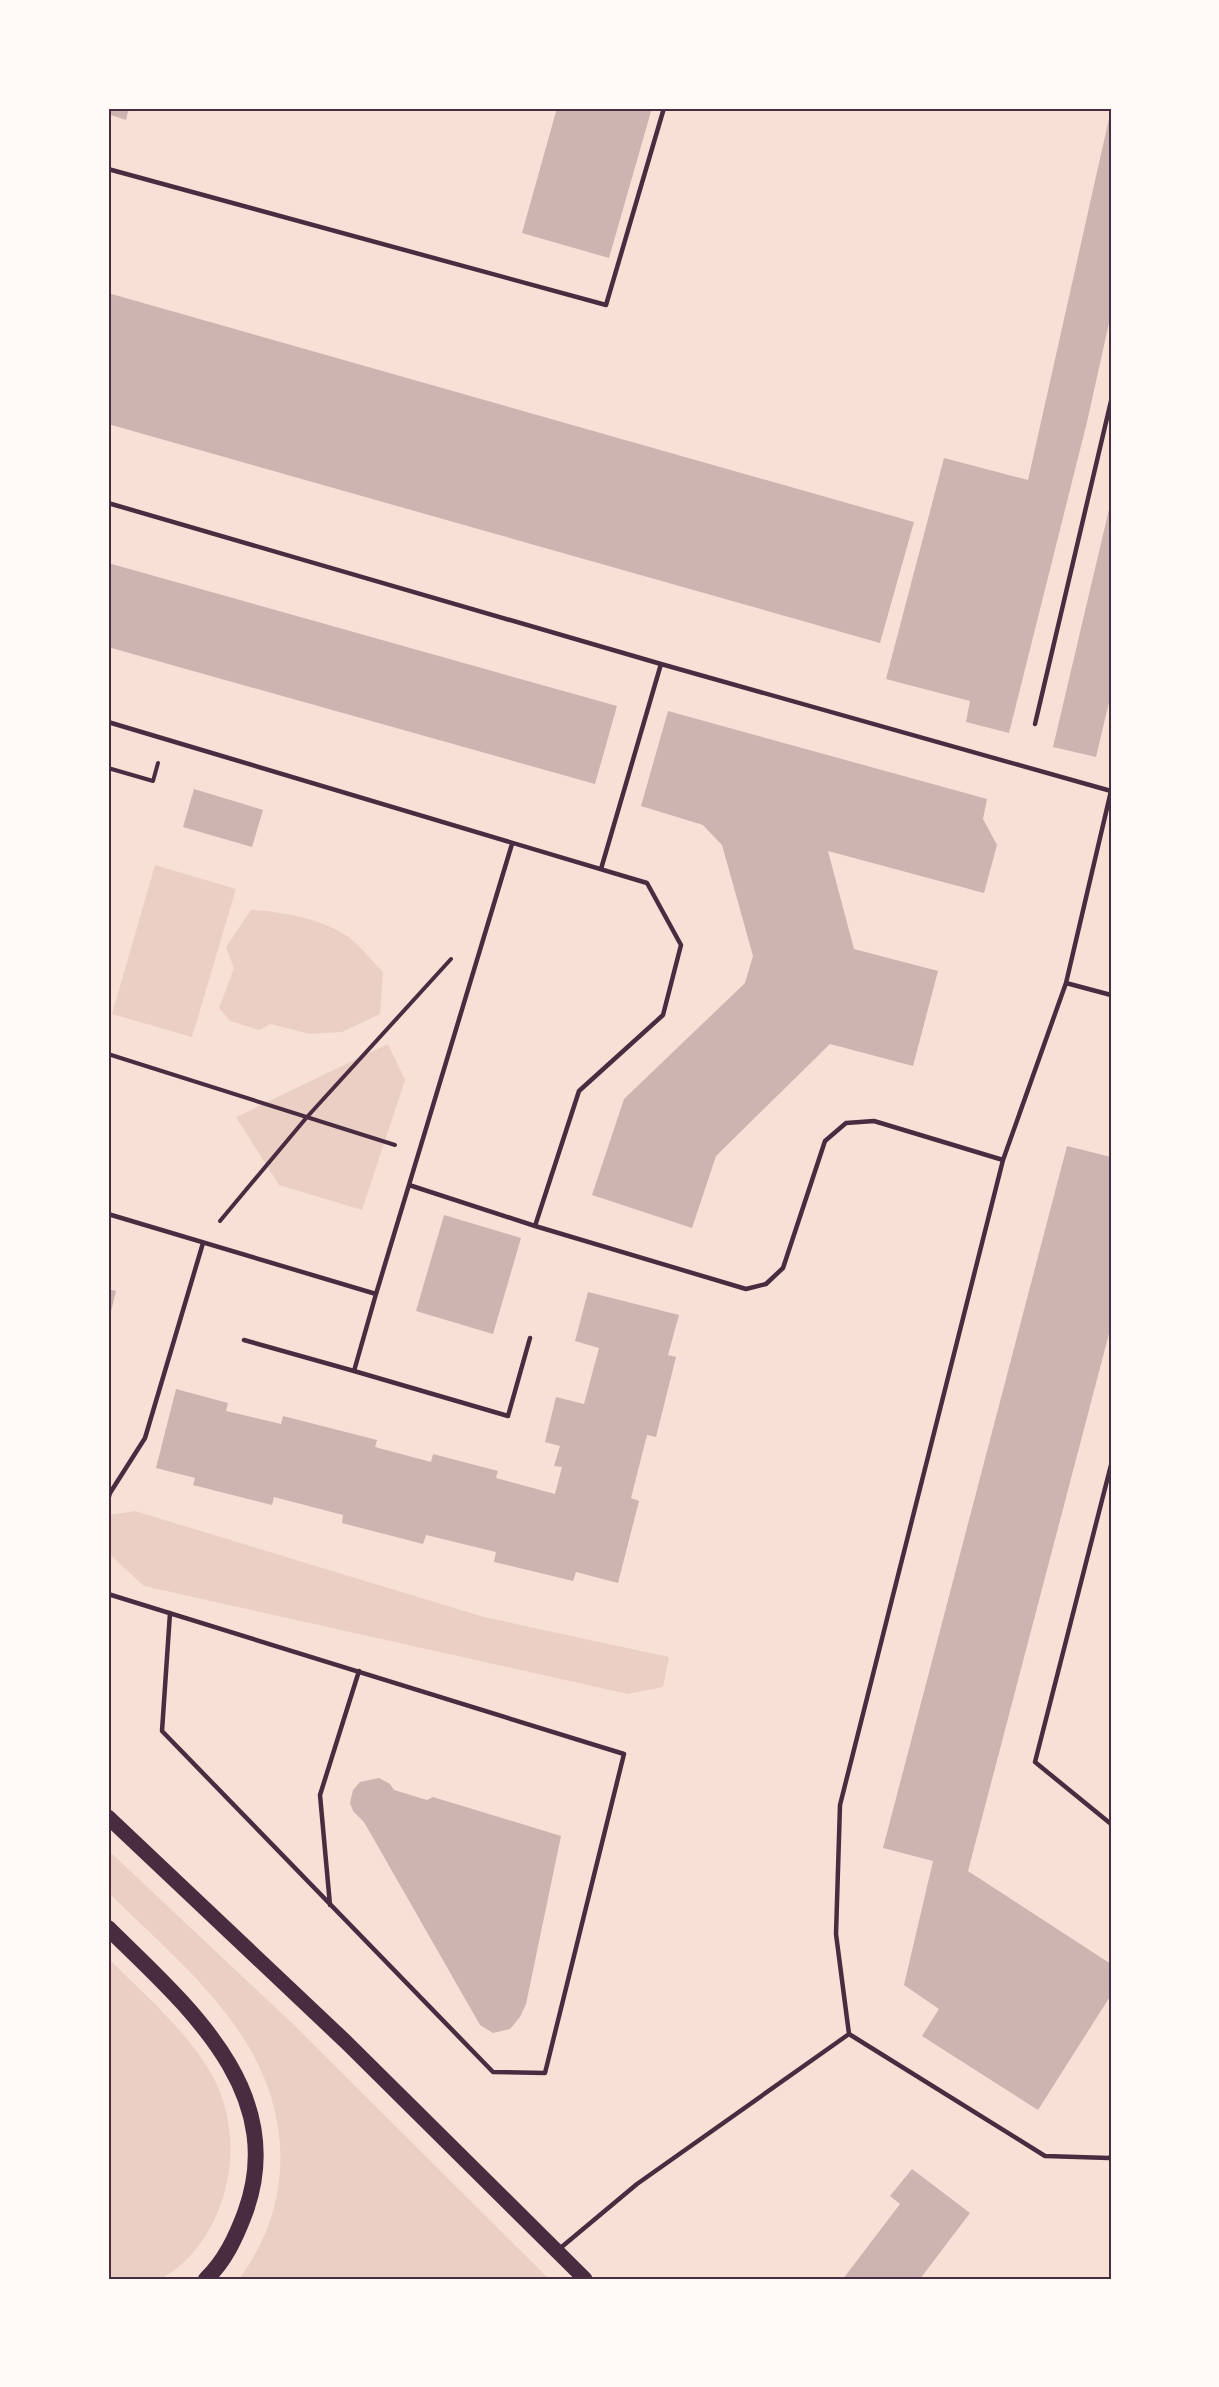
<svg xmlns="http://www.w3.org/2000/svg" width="1219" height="2387" viewBox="0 0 1219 2387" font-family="Montserrat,sans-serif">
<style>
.green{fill:#ebcfc5}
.building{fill:#ccb4b1}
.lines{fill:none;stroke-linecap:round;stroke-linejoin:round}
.path{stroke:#4a2c40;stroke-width:4}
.service{stroke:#4a2c40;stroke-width:4.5}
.primary{stroke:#4a2c40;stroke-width:15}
.trunk{stroke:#4a2c40;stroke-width:16}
.neatline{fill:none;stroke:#4a2c40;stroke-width:2}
</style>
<rect width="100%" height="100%" fill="#f7e1d7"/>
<path class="green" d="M155,865L236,889L192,1037L112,1014Z
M251,910C280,911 325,919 350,938C362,948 372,961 383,972L380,1014L342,1032L310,1034L270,1024L259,1030L230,1021L219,1008L234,968L226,947Z
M388,1044L405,1080L362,1210L279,1185L236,1117Z
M135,1511L484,1617L669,1657L663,1687L628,1694L144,1586L108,1553L109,1515Z
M108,1850L293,2024L549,2279H239C268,2240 283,2195 280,2146C273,2034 182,1966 108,1892Z
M108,1958C144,1994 185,2029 211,2073C242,2128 235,2199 197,2248C187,2260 173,2274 158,2279C146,2282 121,2279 108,2279Z"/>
<path class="building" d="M108,108H129L126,120L108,114Z
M557,108H652L609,258L522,233Z
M1110,114L1111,314L1087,422L1009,733L966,722L970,701L886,679L944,458L1028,480Z
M108,293L914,522L880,643L108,424Z
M1110,505L1111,694L1096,757L1053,747Z
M108,563L617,706L595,784L108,647Z
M668,711L987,799L983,819L997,845L984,893L828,851L854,949L938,971L913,1066L830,1044L716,1156L692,1228L592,1195L624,1099L745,983L753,956L722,845L703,825L641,806Z
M194,789L263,810L252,847L183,827Z
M1067,1146L1111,1157V1326L968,1871L1111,1964V1995L1038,2110L922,2036L939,2009L904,1985L933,1861L883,1848Z
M444,1215L521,1238L493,1334L416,1311Z
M108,1289L116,1291L109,1320H108Z
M588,1292L679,1315L668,1355L676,1357L656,1437L647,1435L631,1498L639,1501L618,1583L576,1572L573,1581L494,1562L496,1552L426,1535L423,1544L342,1523L343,1515L274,1497L272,1505L193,1485L195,1478L156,1468L176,1389L228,1403L226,1411L281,1424L283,1416L377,1440L375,1447L431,1462L433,1454L498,1471L496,1478L555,1494L562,1467L554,1466L560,1446L545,1442L556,1397L584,1404L599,1348L575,1341Z
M379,1778L390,1784L394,1790L427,1800L433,1797L561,1836L526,2004L520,2017L510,2029L493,2033L480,2025L364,1822L353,1811L350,1803L353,1790L360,1782Z
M912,2169L970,2213L920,2279H843L900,2204L890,2196Z"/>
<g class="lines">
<path class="path" d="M108,768L153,781L158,763
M108,1054L395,1145
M220,1221L307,1117L451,959"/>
<path class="service" d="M108,169L606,305L664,108
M108,503L661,664L601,869
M661,664L1111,791
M108,722L647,883L681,945L663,1015L579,1091L535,1226L409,1185
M1035,724L1111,401
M1066,983L1111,995
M108,1214L376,1294L512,844
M535,1226L746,1289L766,1284L783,1268L825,1141L846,1123L874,1121L1003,1160
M376,1294L354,1371L508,1416L530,1338
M244,1340L354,1371
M1111,1465L1035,1762L1111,1824
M108,1500L110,1493L145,1438L203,1243
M108,1594L624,1754L545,2073L493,2072L162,1731L170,1613
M330,1905L320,1795L359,1671
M849,2034L1045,2156L1109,2158L1111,2156
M558,2250L637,2184L849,2034L836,1934L840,1805L1003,1160L1066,983L1111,791"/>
<path class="primary" d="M108,1817L346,2042L585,2279"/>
<path class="trunk" d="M108,1928C185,2004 290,2091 245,2213C236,2237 225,2261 206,2279"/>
</g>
<rect width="1219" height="2387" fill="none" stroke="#fffaf5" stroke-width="219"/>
<rect x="110" y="110" width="1000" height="2168" class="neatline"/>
</svg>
